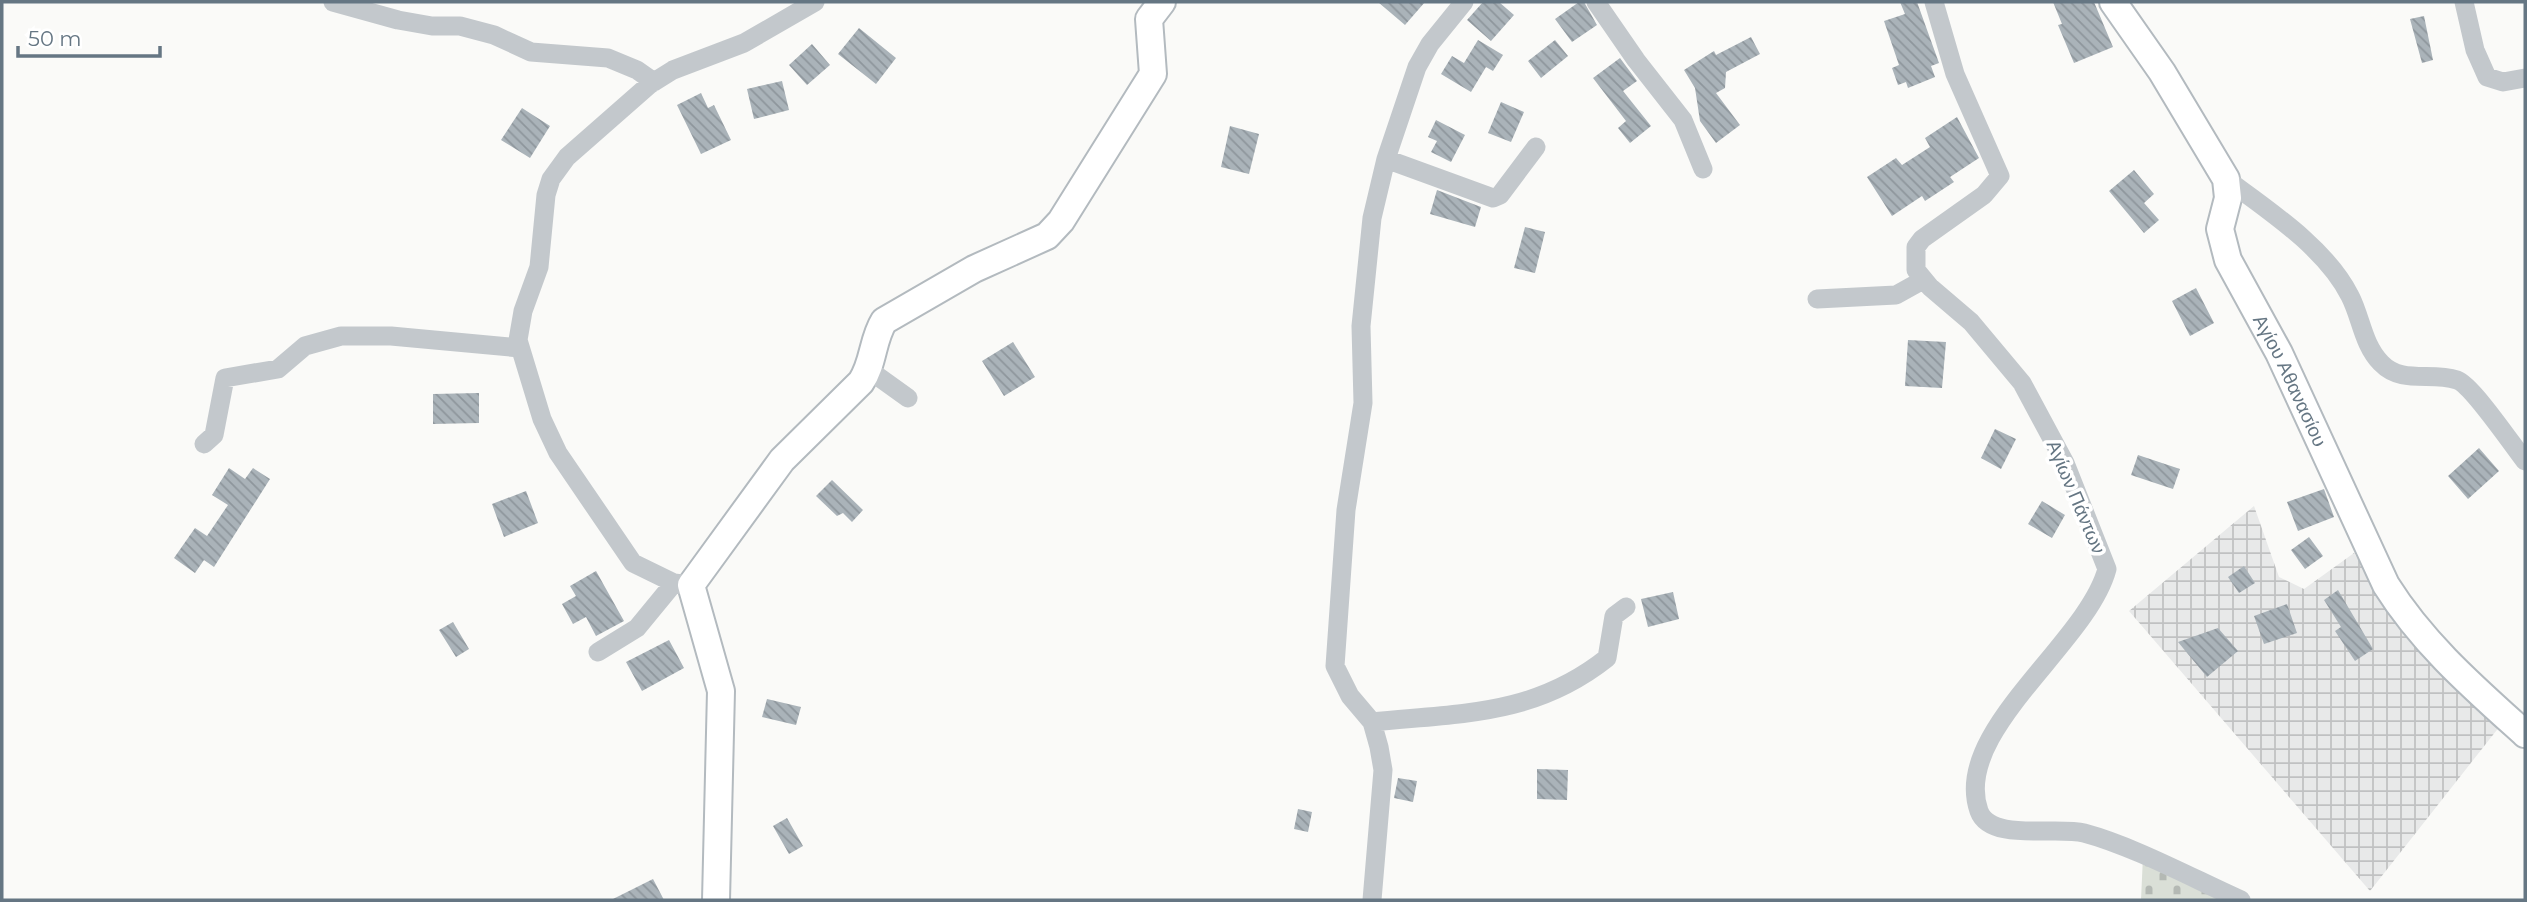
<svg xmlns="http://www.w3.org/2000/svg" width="2527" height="902" viewBox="0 0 2527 902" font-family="Montserrat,sans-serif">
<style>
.industrial{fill:url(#industrial-grid)}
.cemetery{fill:url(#cemetery-stones)}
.building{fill:url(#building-back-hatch)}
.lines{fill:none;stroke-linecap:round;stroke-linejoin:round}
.secondary-casing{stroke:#b3babf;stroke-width:30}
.street{stroke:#c3c8cc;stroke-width:19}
.secondary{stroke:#fff;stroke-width:26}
.labels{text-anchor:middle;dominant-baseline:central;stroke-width:7;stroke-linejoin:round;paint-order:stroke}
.street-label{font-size:19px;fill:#657683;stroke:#fff}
</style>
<defs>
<pattern id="industrial-grid" width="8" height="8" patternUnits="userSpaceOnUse" patternTransform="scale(1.75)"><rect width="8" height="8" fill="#e8e9e9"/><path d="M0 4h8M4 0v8" fill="none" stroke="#c0c1c2"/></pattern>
<pattern id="cemetery-stones" width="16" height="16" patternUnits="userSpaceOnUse" patternTransform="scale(1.75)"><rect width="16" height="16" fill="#dadfd7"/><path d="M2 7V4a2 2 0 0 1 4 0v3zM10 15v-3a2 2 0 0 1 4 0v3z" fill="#b4b9b4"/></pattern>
<pattern id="building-back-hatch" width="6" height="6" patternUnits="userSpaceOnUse" patternTransform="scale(1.75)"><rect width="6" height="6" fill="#aab3b9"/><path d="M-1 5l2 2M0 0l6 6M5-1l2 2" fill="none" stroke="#8e969c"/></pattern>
</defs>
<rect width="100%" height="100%" fill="#fafaf8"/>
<path class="industrial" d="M2254,506L2279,577L2304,589L2354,553L2404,630L2500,726L2370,891L2129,611Z"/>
<path class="cemetery" d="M2143,856L2227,900H2141Z"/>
<path class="building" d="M1378,2H1425L1405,25Z
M1483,2H1499L1514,15L1491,41L1467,20Z
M1579,2H1584L1597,25L1572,42L1555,19Z
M1900,2H1917L1939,63L1931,66L1935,77L1908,88L1906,82L1898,85L1892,68L1899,65L1884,21L1905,14Z
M2053,2H2094L2113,47L2074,63L2058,25L2062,24Z
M2424,16L2433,60L2422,63L2410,19Z
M859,28L896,58L876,84L838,54Z
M1751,37L1760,54L1726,72L1725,88L1716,93L1740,125L1716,143L1700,121L1695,88L1684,70L1714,51L1716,55Z
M1478,40L1503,55L1493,71L1486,67L1471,92L1441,74L1452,56L1464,63Z
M1555,40L1568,56L1541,78L1528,61Z
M812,44L830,65L807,85L789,65Z
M1620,58L1637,81L1623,91L1651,126L1630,143L1618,128L1626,121L1593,78Z
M782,81L789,110L754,119L747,89Z
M701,93L708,108L714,105L731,140L701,154L677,105Z
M1501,102L1524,112L1511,142L1488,133Z
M522,108L550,126L530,158L501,140Z
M1957,117L1979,158L1950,177L1954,182L1925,201L1922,196L1892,216L1867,177L1896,158L1902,165L1930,147L1925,138Z
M1436,120L1465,135L1451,162L1431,152L1437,141L1428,137Z
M1230,126L1259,134L1249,174L1221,167Z
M2134,170L2154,194L2144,203L2159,220L2144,233L2109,191Z
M1437,190L1481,207L1475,227L1430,214Z
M1525,227L1545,232L1535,273L1514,268Z
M2196,288L2214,323L2190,336L2172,301Z
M1908,340L1946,342L1942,388L1905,386Z
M1013,342L1035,377L1004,396L982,361Z
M479,393V423L433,424V394Z
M1995,429L2016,439L2001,469L1981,458Z
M2479,448L2499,471L2468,499L2448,476Z
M2138,455L2180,469L2173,489L2131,475Z
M229,468L245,479L253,468L270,479L214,567L204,560L195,573L174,558L195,528L207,536L228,505L212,495Z
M832,480L863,510L852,522L843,513L837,516L816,496Z
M2324,489L2334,517L2298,531L2287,502Z
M526,491L538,523L504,537L492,504Z
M2042,501L2065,515L2052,538L2028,524Z
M2309,537L2323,556L2305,569L2291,550Z
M2244,566L2255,583L2239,593L2228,577Z
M596,571L624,621L596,636L586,617L573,624L562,604L576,596L570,586Z
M2338,590L2373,649L2355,661L2335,631L2341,627L2324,600Z
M1673,592L1679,619L1648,627L1641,599Z
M2287,604L2297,633L2264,644L2254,616Z
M453,622L469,649L456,657L439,630Z
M2218,628L2238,651L2207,677L2178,642Z
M669,640L684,668L642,691L626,662Z
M767,699L801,707L796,725L762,717Z
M1537,769L1568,770L1567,800L1537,799Z
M1398,778L1417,781L1413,802L1394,798Z
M1298,809L1312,812L1308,832L1294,829Z
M787,818L803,846L789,854L773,826Z
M653,879L664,900H611Z"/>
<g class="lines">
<g class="secondary-casing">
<g id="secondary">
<path id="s1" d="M2113,2L2162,72L2226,179L2228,198L2220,229L2228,260L2279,353L2386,585C2423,644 2474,688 2525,734"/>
<path d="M716,900L721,691L691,585L782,460L861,382C874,363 872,340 884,321L974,269L1047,236L1061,221L1153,74L1149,19L1162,2"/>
</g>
</g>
<path class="street" d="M333,2L398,20L432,26H460L494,35L531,52L608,58L637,70L654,82
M1596,2L1636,60L1683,120L1703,169
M1934,2L1955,74L2000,176L1984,195L1922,239L1916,247V270L1930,287L1971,322L2022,383L2065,463L2107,569C2087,644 1951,732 1979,811C1990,842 2057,826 2084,833C2133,846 2194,879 2241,900
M2464,2L2475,50L2487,77L2503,82L2525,78
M1386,159L1493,198L1500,195L1536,147
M2226,179C2268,210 2326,248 2350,296C2361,317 2363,345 2381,363C2402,385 2431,371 2457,380C2472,385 2513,446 2525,461
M1817,299L1896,295L1923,280
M869,370L908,398
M204,444L214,435L225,378L278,369L305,346L341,336H391L520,348
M691,585L674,583L633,563L558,453L542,419L518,340L523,311L539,267L546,195L551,179L567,157L649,85L673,70L744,43L815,2
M598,652L637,628L674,583
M1372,722C1461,713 1534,716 1607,658L1614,616L1626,607
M1372,900L1383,770L1379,747L1372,722L1350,696L1335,666L1346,510L1363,403L1361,326L1372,218L1386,159L1417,67L1430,44L1464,2"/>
<use href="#secondary" class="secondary"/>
</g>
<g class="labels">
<g class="street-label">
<text stroke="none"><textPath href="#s1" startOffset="429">Αγίου Αθανασίου</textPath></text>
<text transform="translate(2076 497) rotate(67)">Αγίων Πάντων</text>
</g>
</g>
<rect width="2527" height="902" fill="none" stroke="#657683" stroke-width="7"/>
<path d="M18 46v10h142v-10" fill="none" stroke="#657683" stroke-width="3.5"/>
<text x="28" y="46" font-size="21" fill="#657683" stroke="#ffffff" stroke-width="5" paint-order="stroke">50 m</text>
</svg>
